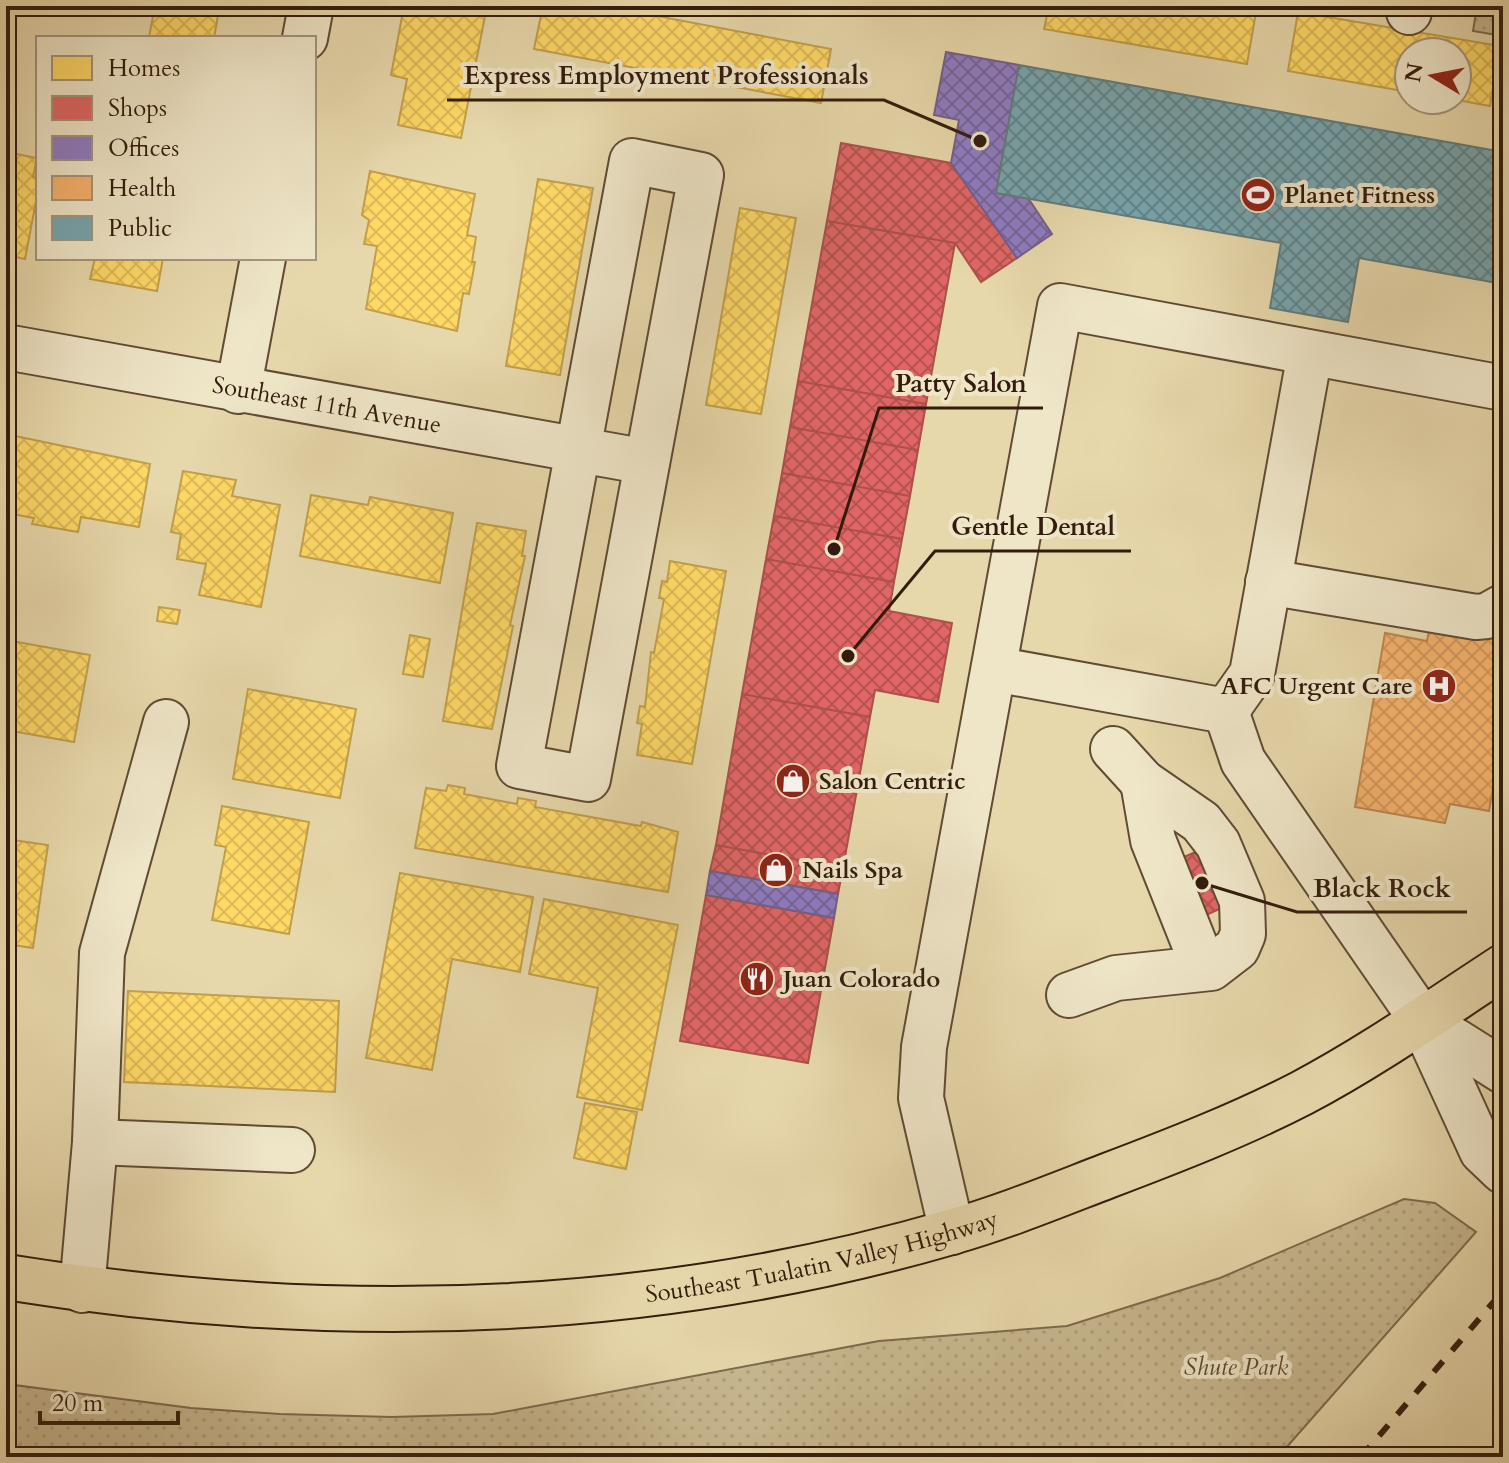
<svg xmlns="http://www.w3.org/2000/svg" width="1509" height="1463" viewBox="0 0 1509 1463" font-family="Cardo,serif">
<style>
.green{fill:url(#green-dots);stroke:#7e6a4e;stroke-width:2}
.homes{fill:url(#homes-cross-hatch);stroke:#c2a04b;stroke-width:2}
.shops{fill:url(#shops-cross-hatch);stroke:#ac504b;stroke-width:2}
.offices{fill:url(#offices-cross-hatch);stroke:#735f8c;stroke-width:2}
.health{fill:url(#health-cross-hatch);stroke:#bc854f;stroke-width:2}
.public{fill:url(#public-cross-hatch);stroke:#627c7e;stroke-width:2}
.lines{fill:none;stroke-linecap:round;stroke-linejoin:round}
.minor-casing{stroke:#604b34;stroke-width:48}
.major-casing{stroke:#331c0d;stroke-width:48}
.minor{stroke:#efe6c8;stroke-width:44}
.major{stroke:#e7d8ab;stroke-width:44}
.rail{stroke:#331c0d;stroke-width:6;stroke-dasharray:14 14;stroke-linecap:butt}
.labels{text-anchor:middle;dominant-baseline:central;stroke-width:8;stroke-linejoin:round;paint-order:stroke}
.poi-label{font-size:24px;font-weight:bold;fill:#331c0d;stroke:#efe6c8;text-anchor:start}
.street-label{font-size:24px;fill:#331c0d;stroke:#efe6c8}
.park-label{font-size:24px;font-style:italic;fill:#604b34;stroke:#efe6c8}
.leader{fill:none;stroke:#331c0d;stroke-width:3}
.callout-dot{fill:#331c0d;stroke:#efe6c8;stroke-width:3}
.callout-label{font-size:26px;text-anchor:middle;font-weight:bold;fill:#331c0d;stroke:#efe6c8;stroke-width:8;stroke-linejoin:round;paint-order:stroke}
</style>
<defs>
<pattern id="green-dots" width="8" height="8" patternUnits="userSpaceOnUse" patternTransform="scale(2)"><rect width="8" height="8" fill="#c8b890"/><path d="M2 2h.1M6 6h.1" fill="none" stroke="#ac9e7b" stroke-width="1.8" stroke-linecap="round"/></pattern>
<pattern id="homes-cross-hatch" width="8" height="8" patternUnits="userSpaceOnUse" patternTransform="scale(2)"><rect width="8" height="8" fill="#ffd966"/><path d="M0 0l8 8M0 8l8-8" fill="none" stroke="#dbba57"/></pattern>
<pattern id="shops-cross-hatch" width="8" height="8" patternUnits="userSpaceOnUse" patternTransform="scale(2)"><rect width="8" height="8" fill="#e06666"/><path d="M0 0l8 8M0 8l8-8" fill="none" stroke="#b65352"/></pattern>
<pattern id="offices-cross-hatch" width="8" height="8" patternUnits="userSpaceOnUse" patternTransform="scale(2)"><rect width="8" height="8" fill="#8e7cc3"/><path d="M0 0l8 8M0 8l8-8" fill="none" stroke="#75659d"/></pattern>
<pattern id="health-cross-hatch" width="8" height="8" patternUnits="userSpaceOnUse" patternTransform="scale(2)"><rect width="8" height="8" fill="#f6b26b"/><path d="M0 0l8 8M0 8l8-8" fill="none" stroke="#d3985c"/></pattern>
<pattern id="public-cross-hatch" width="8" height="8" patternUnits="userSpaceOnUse" patternTransform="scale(2)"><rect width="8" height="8" fill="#76a5af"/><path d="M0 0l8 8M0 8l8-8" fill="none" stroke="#61868d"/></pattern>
</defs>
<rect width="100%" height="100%" fill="#e7d8ab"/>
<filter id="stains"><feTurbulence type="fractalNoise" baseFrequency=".0025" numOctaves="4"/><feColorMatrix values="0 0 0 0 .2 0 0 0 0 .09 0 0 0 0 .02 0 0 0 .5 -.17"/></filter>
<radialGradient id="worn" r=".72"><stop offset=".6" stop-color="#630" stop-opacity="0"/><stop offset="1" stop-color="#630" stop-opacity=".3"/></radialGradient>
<path class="green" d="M1477,6H1503V36L1473,31Z
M1404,1199L1435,1203L1476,1232L1278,1457H6V1384L191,1408L280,1414L392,1417L493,1414L879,1341L1067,1326L1220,1278Z"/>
<path class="homes" d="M155,6L219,10L214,38H140L149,37Z
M404,6H487L461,138L398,125L407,79L391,75Z
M543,6H604L831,49L821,103L534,49Z
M1049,6H1257L1247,64L1044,29Z
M1298,12L1500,46L1490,106L1457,100V52H1409V92L1288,71Z
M6,152L37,158L33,177L38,178V191L25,259L6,255Z
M370,171L475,194L467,235L476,237L472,262H475L469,294L463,293L457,331L366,309L377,246L364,244L369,220L362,215Z
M538,179L593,188L560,375L506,366Z
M740,208L796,218L761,414L706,405Z
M95,258H163L157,291L90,279Z
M15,436L150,464L139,527L81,517L78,532L32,524L34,518L6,513V488Z
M183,471L236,480L232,496L280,505L261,607L199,595L206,564L177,559L181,534L171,532Z
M311,495L368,505L370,497L453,513L440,583L300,556Z
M477,523L526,531L522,556H525L510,625L513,626L492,729L443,721Z
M670,561L726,571L692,764L637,755L642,724L637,723L640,706L645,707L651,652L654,653L664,599L659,598L662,581L667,582Z
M159,607L180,610L177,624L157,621Z
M410,635L430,639L423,677L403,674Z
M6,640L90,655L74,742L6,730Z
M248,689L356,709L340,798L233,779Z
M448,785L465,788L464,794L517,804L518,798L536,801L535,807L641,826L642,822L678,832L668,892L415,848L426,788L446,791Z
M222,806L309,822L289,934L212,920L226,847L215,845Z
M6,839L48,845L33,948L6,944Z
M400,873L533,897L520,972L452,959L432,1070L366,1058Z
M544,899L678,925L642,1110L577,1097L598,988L529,974Z
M6,983L13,984L6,1036Z
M128,991L339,1001L335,1092L124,1082Z
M585,1103L637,1112L626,1169L574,1158Z"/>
<path class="shops" d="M841,143L951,163L1017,258L981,282L955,243L827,221Z
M827,221L955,243L926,404L798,381Z
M798,381L926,404L918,450L790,427Z
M790,427L918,450L910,496L782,473Z
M782,473L910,496L902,539L774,516Z
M774,516L902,539L894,582L766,559Z
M766,559L894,582L889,611L952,623L938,702L875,690L870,717L742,694Z
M742,694L870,717L843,868L716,845Z
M716,845L843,868L838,894L710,871Z
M1202,849L1226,906L1202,917L1177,860Z
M706,895L834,918L808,1063L680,1041Z"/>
<path class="offices" d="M946,52L1019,65L996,193L1028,198L1052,234L1017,258L951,163L959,120L934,115Z
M710,871L838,894L834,918L706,895Z"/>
<path class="health" d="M1430,625L1503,638V731L1489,811L1450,804L1445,823L1355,807L1385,633L1427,641Z"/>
<path class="public" d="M1019,65L1503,152V284L1359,258L1348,322L1270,308L1281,243L996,193Z"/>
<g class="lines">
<g class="minor-casing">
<g id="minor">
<path d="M1409,12L1410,6"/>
<path d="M305,38L311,6"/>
<path d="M632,161L701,175L588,779L519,766Z"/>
<path id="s1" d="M6,347L647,462"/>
<path d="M238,391L263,258"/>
<path d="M1268,582L1476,617L1487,616L1503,607"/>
<path d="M994,669L1226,711L1252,674L1310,353"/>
<path d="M1226,711L1243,761L1422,1020L1482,1151L1503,1171"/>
<path d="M1143,782L1153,840L1204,968"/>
<path d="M1069,995L1116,978L1211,968L1237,948L1243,934L1242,901L1218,844L1201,822L1143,782L1113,749"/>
<path d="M1422,1020L1503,1071"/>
<path d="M95,1142L292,1150"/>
<path d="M952,1232L921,1098L924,1047L1060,306L1503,388"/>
<path d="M82,1290L95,1142L102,953L166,722"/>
</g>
</g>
<g class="major-casing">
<g id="major">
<path id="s2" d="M6,1277C323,1328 641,1322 951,1232C1004,1217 1055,1196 1107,1176C1173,1151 1240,1125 1302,1093C1372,1056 1437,1010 1503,967"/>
</g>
</g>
<use href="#minor" class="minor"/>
<use href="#major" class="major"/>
<path class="rail" d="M1361,1457L1503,1291"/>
</g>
<defs>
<g id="stadium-disc" transform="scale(1.8)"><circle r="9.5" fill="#8f2418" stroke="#efe6c8"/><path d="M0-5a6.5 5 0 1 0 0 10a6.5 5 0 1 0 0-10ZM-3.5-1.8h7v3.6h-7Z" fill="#fff"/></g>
<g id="hospital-disc" transform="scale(1.8)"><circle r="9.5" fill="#8f2418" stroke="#efe6c8"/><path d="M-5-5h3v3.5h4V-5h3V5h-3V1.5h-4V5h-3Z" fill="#fff"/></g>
<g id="shop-disc" transform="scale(1.8)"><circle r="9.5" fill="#8f2418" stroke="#efe6c8"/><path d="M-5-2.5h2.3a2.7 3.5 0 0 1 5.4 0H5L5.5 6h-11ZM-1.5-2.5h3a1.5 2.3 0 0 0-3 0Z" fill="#fff"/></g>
<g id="restaurant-disc" transform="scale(1.8)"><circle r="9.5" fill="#8f2418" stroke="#efe6c8"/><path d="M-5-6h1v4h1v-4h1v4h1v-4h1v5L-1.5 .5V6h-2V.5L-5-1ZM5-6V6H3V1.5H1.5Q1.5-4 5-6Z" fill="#fff"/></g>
</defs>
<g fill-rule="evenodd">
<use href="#stadium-disc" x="1258" y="195"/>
<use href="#hospital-disc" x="1439" y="686"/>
<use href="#shop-disc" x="793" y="781"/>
<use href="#shop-disc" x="776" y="870"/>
<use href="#restaurant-disc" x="757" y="979"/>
</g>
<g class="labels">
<g class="poi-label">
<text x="1284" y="195">Planet Fitness</text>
<text x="1413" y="686" text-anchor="end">AFC Urgent Care</text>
<text x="819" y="781">Salon Centric</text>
<text x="802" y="870">Nails Spa</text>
<text x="783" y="979">Juan Colorado</text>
</g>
<g class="street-label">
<text stroke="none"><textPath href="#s1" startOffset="326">Southeast 11th Avenue</textPath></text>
<text stroke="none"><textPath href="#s2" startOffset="822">Southeast Tualatin Valley Highway</textPath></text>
</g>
<g class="park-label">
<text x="1236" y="1367">Shute Park</text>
</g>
</g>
<path class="leader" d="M980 141L884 100H447M834 549L879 408H1043M848 656L935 551H1131M1202 883L1297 912H1467"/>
<g class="callout-dot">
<circle cx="980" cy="141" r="8"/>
<circle cx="834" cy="549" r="8"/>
<circle cx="848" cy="656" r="8"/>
<circle cx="1202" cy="883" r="8"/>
</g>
<g class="callout-label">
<text x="666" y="84">Express Employment Professionals</text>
<text x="961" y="392">Patty Salon</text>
<text x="1033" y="535">Gentle Dental</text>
<text x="1382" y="897">Black Rock</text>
</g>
<rect width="1509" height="1463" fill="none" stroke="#e7d8ab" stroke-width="32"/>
<rect x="8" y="8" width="1493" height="1447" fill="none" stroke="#331c0d" stroke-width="4"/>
<rect x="16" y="16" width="1477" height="1431" fill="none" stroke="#331c0d" stroke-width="2"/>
<rect x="36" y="36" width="280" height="224" fill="#efe6c8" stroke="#a4957d" stroke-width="2"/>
<rect x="52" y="56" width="40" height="24" fill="#ffd966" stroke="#a4957d" stroke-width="2"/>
<text x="108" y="76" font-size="24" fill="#331c0d">Homes</text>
<rect x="52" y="96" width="40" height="24" fill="#e06666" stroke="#a4957d" stroke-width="2"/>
<text x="108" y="116" font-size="24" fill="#331c0d">Shops</text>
<rect x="52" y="136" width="40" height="24" fill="#8e7cc3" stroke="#a4957d" stroke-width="2"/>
<text x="108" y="156" font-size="24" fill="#331c0d">Offices</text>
<rect x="52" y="176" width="40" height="24" fill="#f6b26b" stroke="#a4957d" stroke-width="2"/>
<text x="108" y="196" font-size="24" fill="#331c0d">Health</text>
<rect x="52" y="216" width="40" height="24" fill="#76a5af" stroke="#a4957d" stroke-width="2"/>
<text x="108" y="236" font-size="24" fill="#331c0d">Public</text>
<g transform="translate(1433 76) rotate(280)"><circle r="38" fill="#efe6c8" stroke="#a4957d" stroke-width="2"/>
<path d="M0-6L14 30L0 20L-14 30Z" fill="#8f2418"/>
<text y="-12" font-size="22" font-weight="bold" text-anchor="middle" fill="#331c0d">N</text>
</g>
<path d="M40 1411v12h138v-12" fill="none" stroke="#331c0d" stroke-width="4"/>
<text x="52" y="1411" font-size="24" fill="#331c0d" stroke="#efe6c8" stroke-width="6" paint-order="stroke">20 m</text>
<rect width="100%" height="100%" filter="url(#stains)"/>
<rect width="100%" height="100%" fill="url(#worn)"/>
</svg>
